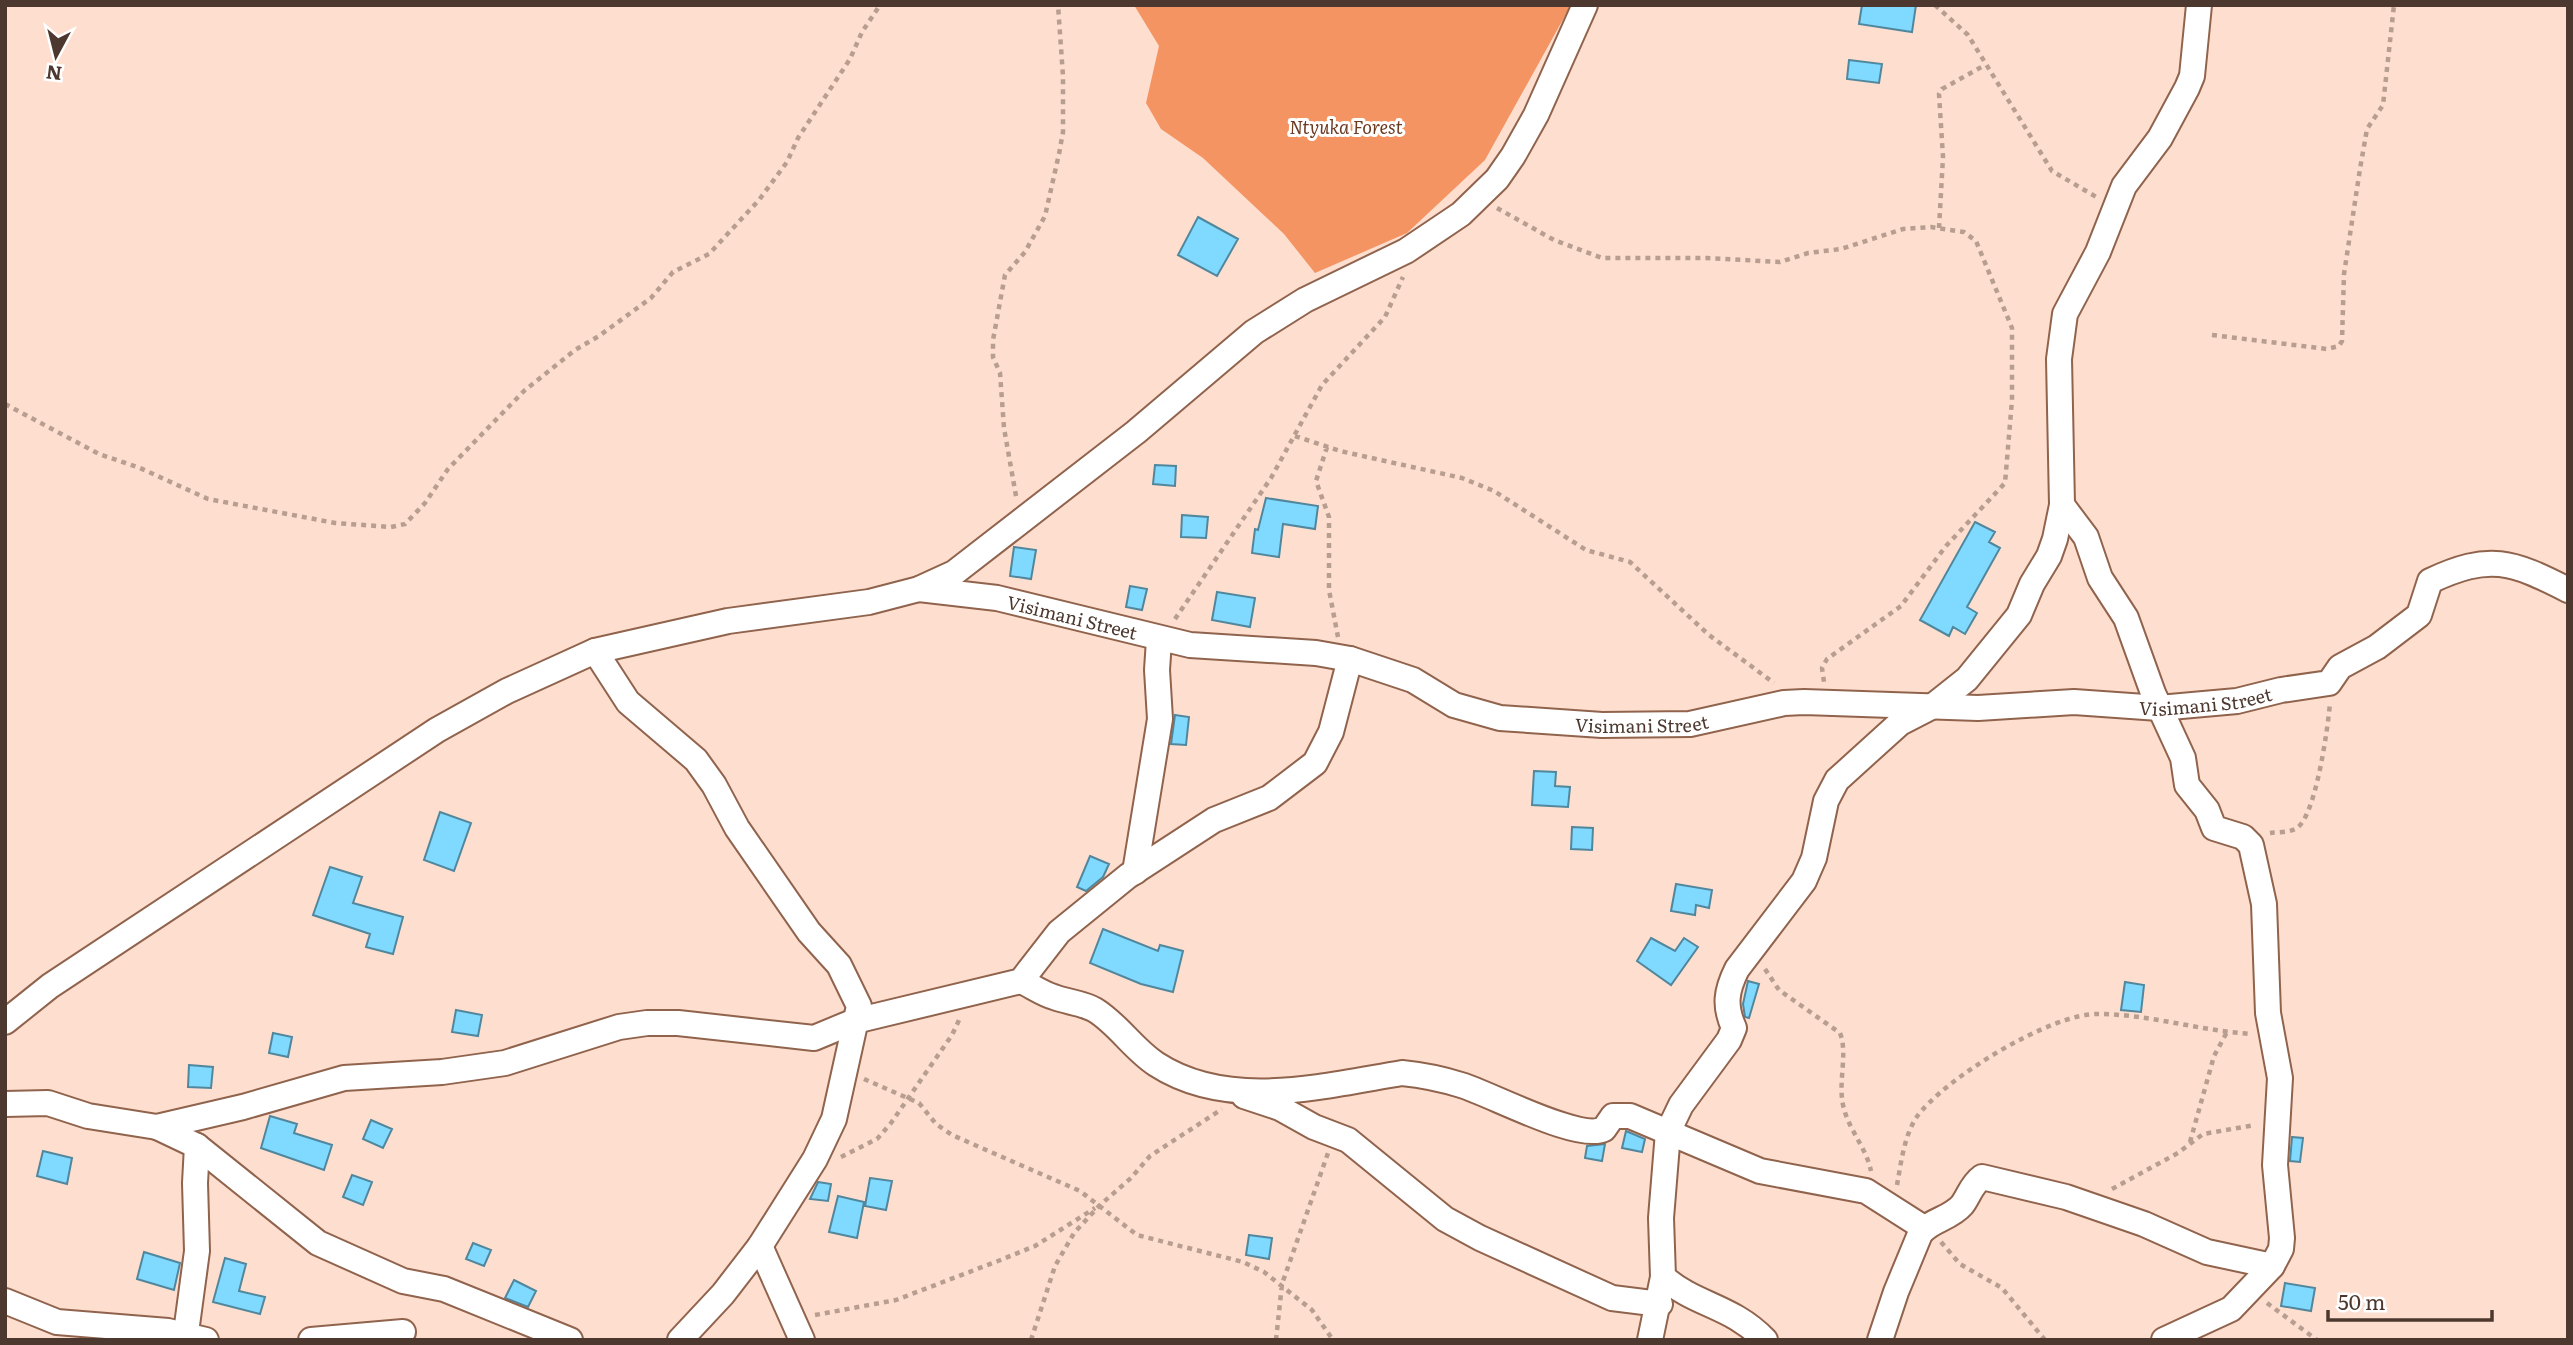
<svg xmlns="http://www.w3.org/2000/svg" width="2573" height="1345" viewBox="0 0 2573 1345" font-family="Literata,serif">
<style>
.forest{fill:#f49462}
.building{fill:#80d9fe;stroke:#51879d;stroke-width:2}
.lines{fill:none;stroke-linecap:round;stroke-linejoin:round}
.minor-casing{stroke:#90634d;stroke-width:28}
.path{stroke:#b89e90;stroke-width:4.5;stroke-dasharray:5 5;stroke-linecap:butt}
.minor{stroke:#fff;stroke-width:24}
.labels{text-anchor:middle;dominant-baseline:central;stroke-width:6;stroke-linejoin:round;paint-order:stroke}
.park-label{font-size:18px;font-style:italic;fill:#6c3b21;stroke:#fff}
.street-label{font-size:18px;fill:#4c382e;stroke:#fff}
</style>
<rect width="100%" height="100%" fill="#fddecf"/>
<path class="forest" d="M1134,5H1571L1485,160L1407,233L1315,273L1284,234L1203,158L1161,129L1146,103L1159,46Z"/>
<path class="building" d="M1862,5H1916L1912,32L1859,24Z
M1849,60L1882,64L1879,83L1847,79Z
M1198,217L1238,239L1217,276L1178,255Z
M1155,465L1176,466L1175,486L1153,484Z
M1266,498L1318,506L1315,529L1283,524L1279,557L1252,553L1255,529L1258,530Z
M1182,515L1208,517L1206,538L1181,537Z
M1975,522L1995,532L1989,542L2000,548L1967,607L1977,613L1965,634L1953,627L1949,636L1920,620Z
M1014,547L1036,550L1031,579L1010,576Z
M1130,586L1147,589L1142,610L1126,607Z
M1217,592L1255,598L1250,627L1212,620Z
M1175,715L1189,717L1186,745L1171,744Z
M1534,771L1556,772L1555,786L1570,787L1568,807L1532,805Z
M440,812L471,823L454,871L424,860Z
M1572,827L1593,828L1592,850L1571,849Z
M1090,856L1109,864L1103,877L1086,891L1077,887Z
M330,867L362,877L353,903L403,917L393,954L366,947L370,934L313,915Z
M1676,884L1712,890L1709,908L1696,905L1695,915L1671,911Z
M1103,929L1158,951L1160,945L1183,951L1173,992L1141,984L1090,963Z
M1651,938L1675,951L1684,938L1698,947L1671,985L1637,961Z
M1748,981L1759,984L1749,1018L1745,1017L1743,1004Z
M2125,982L2144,985L2141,1012L2121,1010Z
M456,1010L482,1015L478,1036L452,1032Z
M273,1033L292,1037L288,1057L269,1053Z
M189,1065L213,1067L211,1088L188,1087Z
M270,1116L297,1124L294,1133L332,1145L324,1170L261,1148Z
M371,1120L392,1129L383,1148L363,1139Z
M1626,1131L1645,1139L1642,1152L1622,1148Z
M2292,1137L2303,1138L2300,1162L2290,1161Z
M1605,1144L1602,1161L1585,1158L1587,1146Z
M43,1151L72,1158L67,1184L37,1176Z
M352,1175L372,1182L363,1205L343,1197Z
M870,1178L892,1181L886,1210L865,1206Z
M818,1182L831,1184L828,1201L810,1199Z
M838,1196L864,1202L857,1238L829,1232Z
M1249,1235L1272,1238L1269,1259L1246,1255Z
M473,1243L491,1250L484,1266L466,1259Z
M144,1252L180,1263L174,1290L137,1279Z
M225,1258L246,1264L239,1291L265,1297L260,1314L213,1302Z
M514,1280L536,1291L528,1307L505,1298Z
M2285,1283L2315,1288L2311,1311L2281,1306Z"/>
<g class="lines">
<g class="minor-casing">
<g id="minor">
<path d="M2062,505L2086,537L2100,578L2126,618L2153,693L2183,758L2187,785L2207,810L2214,828L2243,837L2251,845L2264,904L2268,1013L2280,1078L2275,1165L2282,1238L2281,1249L2272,1266L2231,1309L2164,1340"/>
<path id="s1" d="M919,589L997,598L1190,645L1316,653L1350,659L1413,680L1454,705L1500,718L1602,725L1690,724L1784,703L1804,702L1978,708L2074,702L2159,708L2237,701L2281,690L2329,683L2340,667L2377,647L2419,615L2430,581C2490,553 2511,561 2568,590"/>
<path d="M595,651L628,702L696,760L714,785L737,828L809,932L839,965L859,1006L834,1119L815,1159L760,1246L723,1294L680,1340"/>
<path d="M1135,872L1160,719L1157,670L1159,640"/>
<path d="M1021,981C1032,986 1043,994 1054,997C1067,1002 1083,1003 1095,1010C1118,1024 1133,1049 1156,1064C1228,1111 1323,1086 1402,1073C1422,1075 1442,1079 1461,1085C1491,1094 1579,1142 1604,1129L1613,1116H1630L1760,1171L1866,1191L1924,1228"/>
<path d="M5,1022L50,986L437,730L507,691L595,651L728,621L869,602L919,589L954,573L1136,432L1254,332L1305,300L1406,251L1461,214L1497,179L1513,156L1536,115L1585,5"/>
<path d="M1244,1096L1280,1108L1314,1127L1348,1140L1445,1219L1480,1238L1612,1298L1660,1304"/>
<path d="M5,1104L48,1103L88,1116L157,1127L243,1107L344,1078L442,1072L505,1063L619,1027L647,1023H678L814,1038L855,1021L1021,981L1059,932L1128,876L1214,820L1269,798L1315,763L1331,732L1350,659"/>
<path d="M157,1127L197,1146L318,1243L403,1281L444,1289L570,1340"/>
<path d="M760,1246L802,1340"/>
<path d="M1663,1277C1696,1306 1731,1305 1765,1340"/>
<path d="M5,1301L57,1322L168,1331L206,1340"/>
<path d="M185,1340L197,1251L195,1183L197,1146"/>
<path d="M311,1340L403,1332"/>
<path d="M1650,1340L1663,1277L1661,1218L1668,1132L1681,1105L1729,1040L1734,1028C1724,1006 1726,991 1737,969L1804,881L1814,858L1826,801L1837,780L1900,723L1933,706L1967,679L2019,615L2032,584L2049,556L2055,539L2062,505L2059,359L2065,314L2098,252L2124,186L2160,138L2187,88L2192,76L2199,5"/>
<path d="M1880,1340L1896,1292L1920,1234C1930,1220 1950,1219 1962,1205C1969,1196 1971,1185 1982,1177L2066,1197L2144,1224L2207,1252L2272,1266"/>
</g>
</g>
<path class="path" d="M1935,5L1968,35L2052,171L2098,198
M1497,208L1554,240L1602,258H1707L1780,262L1808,253L1841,249L1903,229L1931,227L1964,232L1976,241L2012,328V400L2005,483L1946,546L1901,606L1827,659L1822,668L1824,682
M1939,228L1943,157L1939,94L1942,89L1985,65
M2212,335L2327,349L2339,346L2342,341L2344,274L2360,169L2367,129L2383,105L2394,5
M5,404L99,454L140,468L208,499L335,523L391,527L405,524L425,503L448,469L524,391L575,350L599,336L651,298L673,272L709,254L759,200L787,162L798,138L850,59L862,32L880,5
M1295,436L1340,451L1462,478L1494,491L1586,550L1630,562L1709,635L1774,683
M1327,447L1316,481L1329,517V590L1338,637
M1016,496L1004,428L1000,373L993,357V340L1005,275L1025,252L1045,216L1059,154L1063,132V76L1058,5
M1175,619L1271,478L1322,385L1385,317L1403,277
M2270,833C2278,832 2289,833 2297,828C2316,815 2328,727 2330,703
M1765,969L1779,990L1840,1033C1848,1053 1838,1081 1843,1105C1848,1129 1866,1147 1871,1171
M864,1079L919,1103L936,1124L952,1135L1080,1191L1137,1235L1243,1262L1264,1272L1312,1310L1333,1340
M2190,1142L2214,1056L2227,1032
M841,1157L877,1139L891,1123L952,1035L960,1018
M1897,1185C1901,1163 1904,1137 1916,1118C1943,1079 2051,1013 2098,1014C2149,1014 2200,1031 2252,1034
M2112,1189L2178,1153L2203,1134L2255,1125
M1941,1242L1960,1264L2002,1288L2045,1340
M2267,1303L2317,1340
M815,1315L896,1300L998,1261L1035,1246L1095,1208
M1031,1340L1055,1266L1074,1233L1099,1206L1131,1178L1150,1156L1222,1109
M1276,1340L1282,1284L1328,1153"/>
<use href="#minor" class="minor"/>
</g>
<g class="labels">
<g class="park-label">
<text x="1346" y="126">Ntyuka Forest</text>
</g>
<g class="street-label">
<text stroke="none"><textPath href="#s1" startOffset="156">Visimani Street</textPath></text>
<text stroke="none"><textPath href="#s1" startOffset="1309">Visimani Street</textPath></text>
<text stroke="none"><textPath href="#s1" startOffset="742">Visimani Street</textPath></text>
</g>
</g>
<rect width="2573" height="1345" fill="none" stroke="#4c382e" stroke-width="14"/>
<g transform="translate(56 56) rotate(187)" stroke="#ffffff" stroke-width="5" paint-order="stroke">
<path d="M0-5L12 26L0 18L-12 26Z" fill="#4c382e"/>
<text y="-10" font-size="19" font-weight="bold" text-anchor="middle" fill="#4c382e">N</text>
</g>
<path d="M2328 1310v10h164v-10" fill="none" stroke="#4c382e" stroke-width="3.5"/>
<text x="2338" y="1310" font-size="21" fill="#4c382e" stroke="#ffffff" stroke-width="5" paint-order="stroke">50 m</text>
</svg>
